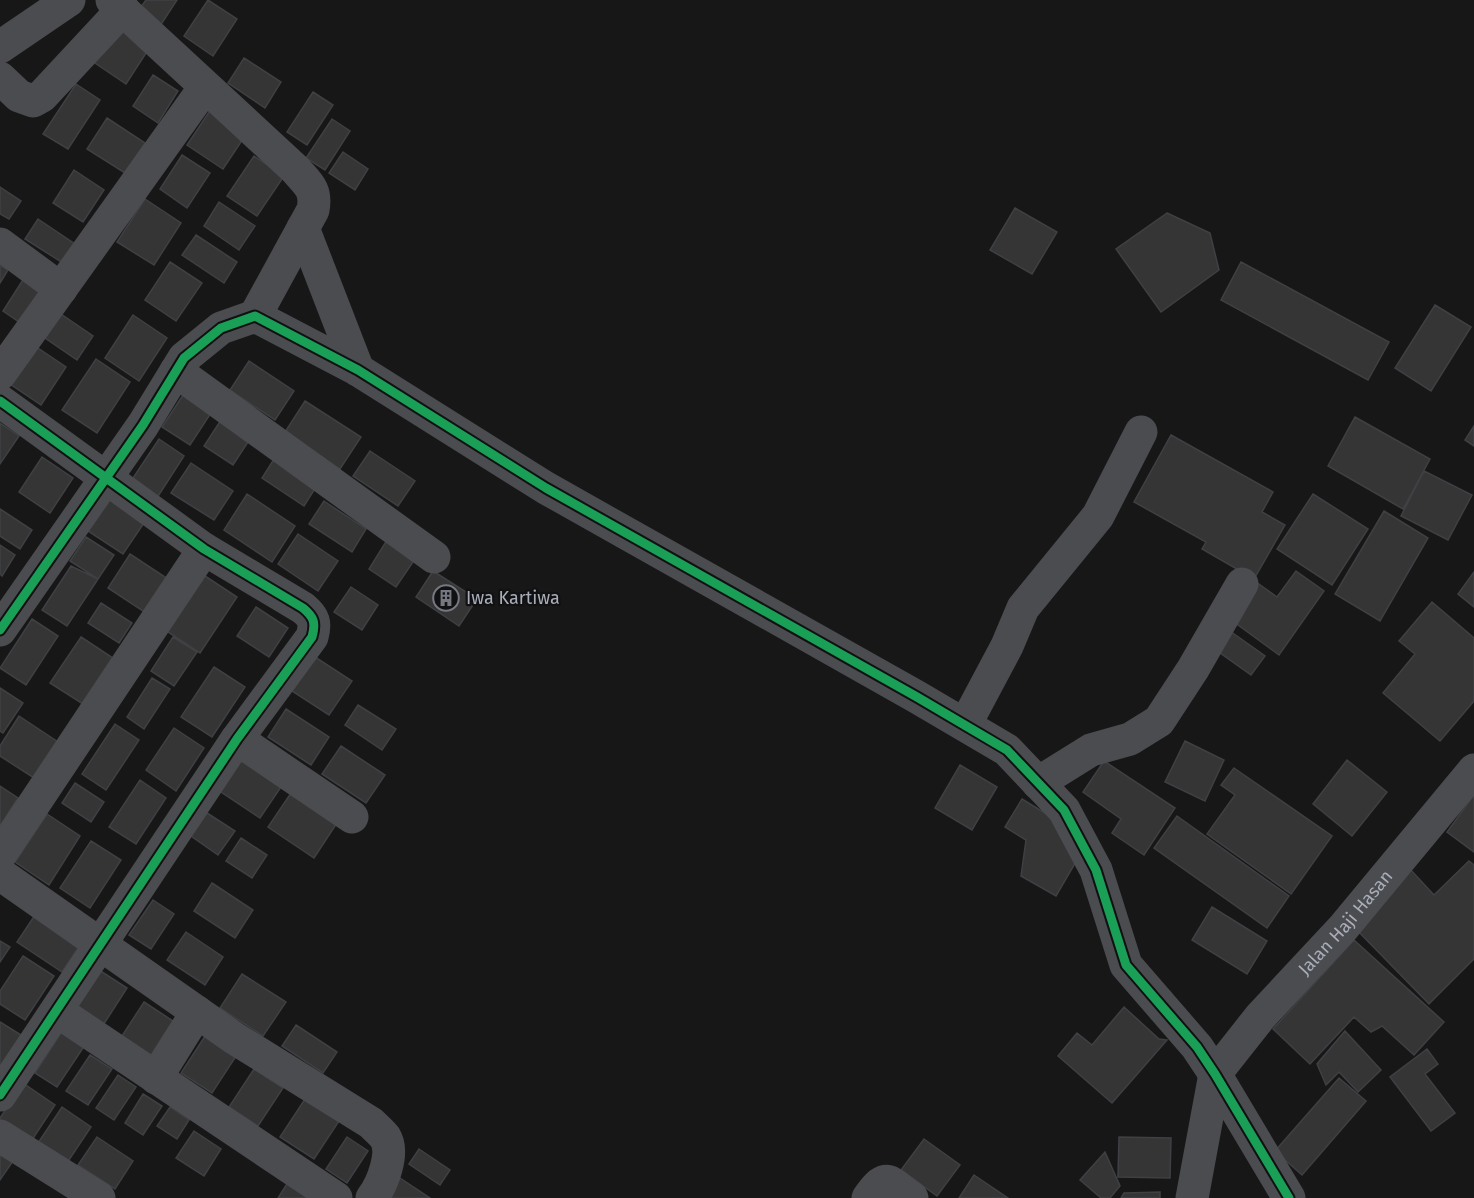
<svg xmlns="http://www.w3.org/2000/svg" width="1474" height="1198" viewBox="0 0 1474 1198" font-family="'Fira Sans',sans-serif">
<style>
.building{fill:#353536;stroke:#3f4043;stroke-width:1.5}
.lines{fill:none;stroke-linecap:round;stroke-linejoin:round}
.minor{stroke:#4b4c50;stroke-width:33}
.cycleway-casing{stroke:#111113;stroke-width:13}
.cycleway{stroke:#1a9f57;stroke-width:9}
.labels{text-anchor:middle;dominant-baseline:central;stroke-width:4.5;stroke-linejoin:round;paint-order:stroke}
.poi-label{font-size:18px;fill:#a8adb8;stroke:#111113;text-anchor:start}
.street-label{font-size:18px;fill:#a8adb8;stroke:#111113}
</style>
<rect width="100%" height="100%" fill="#171717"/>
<path class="building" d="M146,0H177L160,26L138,11Z
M208,0L237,19L213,56L184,36Z
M116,24L150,47L126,84L92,61Z
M244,58L281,82L265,108L228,83Z
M153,75L178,91L158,123L133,106Z
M76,84L100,100L68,149L43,134Z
M313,92L333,105L307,145L287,132Z
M211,109L247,133L223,169L187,145Z
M107,118L145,143L125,173L87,149Z
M332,119L350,131L325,170L306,158Z
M343,152L368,169L355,190L329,173Z
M182,155L210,173L187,208L160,189Z
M254,156L284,176L257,216L227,196Z
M74,170L104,190L83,222L53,203Z
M0,187L21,201L9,219L0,214Z
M145,199L181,223L154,265L117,242Z
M219,202L255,226L239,250L204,226Z
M1015,208L1057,232L1032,274L990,250Z
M1167,213L1210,233L1219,270L1161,312L1116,249Z
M38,219L75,244L63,263L25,239Z
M196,235L237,262L224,283L182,255Z
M170,262L202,283L176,321L145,300Z
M1241,262L1389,342L1368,380L1221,300Z
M0,265L8,270L0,283Z
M26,275L46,288L22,324L3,311Z
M1435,305L1471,327L1431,391L1395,368Z
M61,314L93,336L77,360L45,338Z
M133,315L167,338L139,381L105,358Z
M35,346L66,367L41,405L10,384Z
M96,359L130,382L97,433L62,410Z
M249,361L294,391L275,420L230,390Z
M183,395L211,413L190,445L162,427Z
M305,401L361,437L340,469L285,432Z
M1355,417L1430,459L1403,509L1328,466Z
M221,420L250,439L233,465L204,446Z
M0,423L19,436L0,464Z
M1474,426V446L1465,440Z
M1171,435L1273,492L1262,512L1285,525L1254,579L1202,549L1206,542L1134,502Z
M159,439L184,456L155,501L129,484Z
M370,451L415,481L398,506L353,476Z
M42,457L73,478L50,513L19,492Z
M274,459L316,487L304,506L262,478Z
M191,463L233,491L214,520L171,493Z
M1424,471L1472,495L1448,540L1401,516Z
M247,494L295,526L272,562L224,530Z
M1313,494L1368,529L1332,585L1277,549Z
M110,497L146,520L123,554L88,531Z
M324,501L366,529L352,552L309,524Z
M0,509L32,530L20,549L0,536Z
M1384,511L1428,538L1380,621L1335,594Z
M298,534L338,561L318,591L278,564Z
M86,537L114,555L98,579L70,561Z
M387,540L415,559L396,587L369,569Z
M0,545L15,555L2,576L0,574Z
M130,554L168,579L146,613L108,588Z
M71,566L98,579L67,626L42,610Z
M433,571L477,599L459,626L416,597Z
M1296,571L1324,591L1279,655L1230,619L1256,582L1277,597Z
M1474,572V607L1458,594Z
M202,574L237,597L200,653L165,630Z
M351,587L378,605L362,630L334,612Z
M1432,602L1474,638V701L1440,741L1383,693L1415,654L1399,641Z
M101,603L132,623L119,643L88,623Z
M256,607L288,628L269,657L237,636Z
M32,619L58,636L26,685L0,668Z
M1230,631L1265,656L1251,675L1216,650Z
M81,637L116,660L86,706L50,683Z
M173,637L197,652L174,686L151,671Z
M315,657L352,681L329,715L292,691Z
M214,667L245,687L212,737L181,717Z
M152,678L170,689L144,729L127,717Z
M0,688L23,703L3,733L0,731Z
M358,705L396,729L382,750L345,725Z
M286,709L329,737L311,765L268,737Z
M19,716L58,742L34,778L0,756V746Z
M115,724L139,740L106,790L82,774Z
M174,728L204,748L176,791L146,770Z
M1185,741L1224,760L1205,801L1165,782Z
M341,746L385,775L366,803L322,774Z
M241,756L283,784L260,818L218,790Z
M1347,760L1387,792L1352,836L1313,804Z
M1104,761L1175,808L1144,855L1112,833L1121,819L1083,792Z
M960,765L997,787L972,830L935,808Z
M1234,768L1332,836L1291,894L1207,834L1235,795L1221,785Z
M140,780L166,798L136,844L109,827Z
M75,783L104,802L91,822L62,803Z
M0,786L18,798L0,826Z
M291,793L337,823L314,858L268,827Z
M1474,795V852L1447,832Z
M1022,799L1063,824L1077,860L1056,896L1021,876L1026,840L1005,827Z
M207,813L235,831L218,855L191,836Z
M47,814L80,836L49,885L15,862Z
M1177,816L1289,896L1267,928L1154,848Z
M241,838L267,855L252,878L226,861Z
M91,841L121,860L90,908L60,888Z
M1469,861L1474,865V959L1429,1004L1352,925L1409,868L1434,895Z
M212,883L253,910L235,938L194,911Z
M153,900L174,914L151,949L129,935Z
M1212,907L1267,941L1247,974L1192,940Z
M35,915L80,945L62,972L17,942Z
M186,932L223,957L205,985L167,960Z
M1354,940L1444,1022L1414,1055L1382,1026L1371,1032L1354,1017L1310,1064L1273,1029Z
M0,941L10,947L0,962Z
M23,956L54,976L25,1020L0,1004V991Z
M99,970L127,988L100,1030L72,1011Z
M242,974L286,1002L263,1036L220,1008Z
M144,1002L173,1021L149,1058L120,1039Z
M1124,1007L1159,1039L1167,1040L1112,1103L1058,1056L1077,1033L1092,1045Z
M0,1022L21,1035L0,1066Z
M296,1025L337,1052L323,1073L282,1046Z
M63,1030L85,1045L57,1087L35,1073Z
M209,1030L240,1050L212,1093L181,1073Z
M1345,1031L1381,1070L1358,1092L1339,1072L1326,1085L1317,1064Z
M1427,1049L1438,1064L1425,1074L1455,1113L1431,1131L1390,1077Z
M90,1055L112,1069L88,1105L66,1091Z
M254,1069L283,1088L258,1126L229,1107Z
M118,1075L136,1087L114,1120L96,1108Z
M1339,1078L1366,1101L1302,1175L1275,1151Z
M23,1083L55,1105L30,1143L0,1123V1118Z
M143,1094L162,1106L143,1135L125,1123Z
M305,1099L339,1121L314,1159L280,1137Z
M62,1107L91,1127L67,1163L38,1143Z
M170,1107L189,1120L177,1139L157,1126Z
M194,1131L221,1149L204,1176L176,1158Z
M97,1137L133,1161L115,1189L78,1165Z
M347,1137L368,1151L347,1183L326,1169Z
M1119,1137L1171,1138L1170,1178L1118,1177Z
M924,1139L960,1165L937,1196L901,1170Z
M419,1149L450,1170L440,1185L409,1164Z
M0,1152L13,1161L0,1180Z
M1105,1152L1120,1186L1110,1198H1101L1080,1180Z
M974,1175L1008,1198H959Z
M400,1178L430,1198H386Z
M290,1179L315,1198H278Z
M1160,1192V1198H1121L1124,1193Z"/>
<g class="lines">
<g class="minor">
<path d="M112,0L295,169C308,184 317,189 313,210L255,316"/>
<path d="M0,47L69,0"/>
<path d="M0,78L19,96L33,101L42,96L123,9"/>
<path d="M303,228L358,370"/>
<path d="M0,244L61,289"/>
<path d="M176,371L434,557"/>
<path d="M0,374L205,87"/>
<path d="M0,401L204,549L303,608C314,617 316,623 312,637L237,739L0,1095"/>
<path d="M0,630L143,425L184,358L221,328L255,316L358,370L546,488L917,697L1007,750L1064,810L1096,870L1126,965L1197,1047L1215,1074L1289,1198"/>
<path d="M965,725L1007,646L1023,608L1098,516L1141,432"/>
<path d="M237,739L352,817"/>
<path d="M1038,783L1091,750L1130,739L1159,721L1193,669L1242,584"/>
<path d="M0,855L204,549"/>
<path d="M0,874L234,1038L371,1123C375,1127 381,1132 385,1137C395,1153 382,1185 372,1198"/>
<path d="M57,1011L336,1198"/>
<path d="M156,1078L197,1012"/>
<path d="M0,1136L99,1198"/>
<path d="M868,1198C887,1171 888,1181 912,1198"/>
<path id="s1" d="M1192,1198L1215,1074L1260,1017L1343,928L1474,770"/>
</g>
<g class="cycleway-casing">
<path id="cycleway" d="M0,401L204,549L303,608C314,617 316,623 312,637L237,739L0,1095
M0,630L143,425L184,358L221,328L255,316L358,370L546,488L917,697L1007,750L1064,810L1096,870L1126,965L1197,1047L1215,1074L1289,1198"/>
</g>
<use href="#cycleway" class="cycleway"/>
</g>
<defs>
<g id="building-ring" transform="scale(1.35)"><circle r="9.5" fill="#111113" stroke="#757880" stroke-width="1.5"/><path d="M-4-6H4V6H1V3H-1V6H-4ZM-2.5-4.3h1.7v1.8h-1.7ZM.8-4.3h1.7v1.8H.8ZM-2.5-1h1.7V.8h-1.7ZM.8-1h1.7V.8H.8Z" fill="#757880"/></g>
</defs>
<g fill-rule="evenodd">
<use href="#building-ring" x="446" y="598"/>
</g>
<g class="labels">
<g class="poi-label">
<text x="466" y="598">Iwa Kartiwa</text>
</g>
<g class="street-label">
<text stroke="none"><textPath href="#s1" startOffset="326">Jalan Haji Hasan</textPath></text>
</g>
</g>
</svg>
